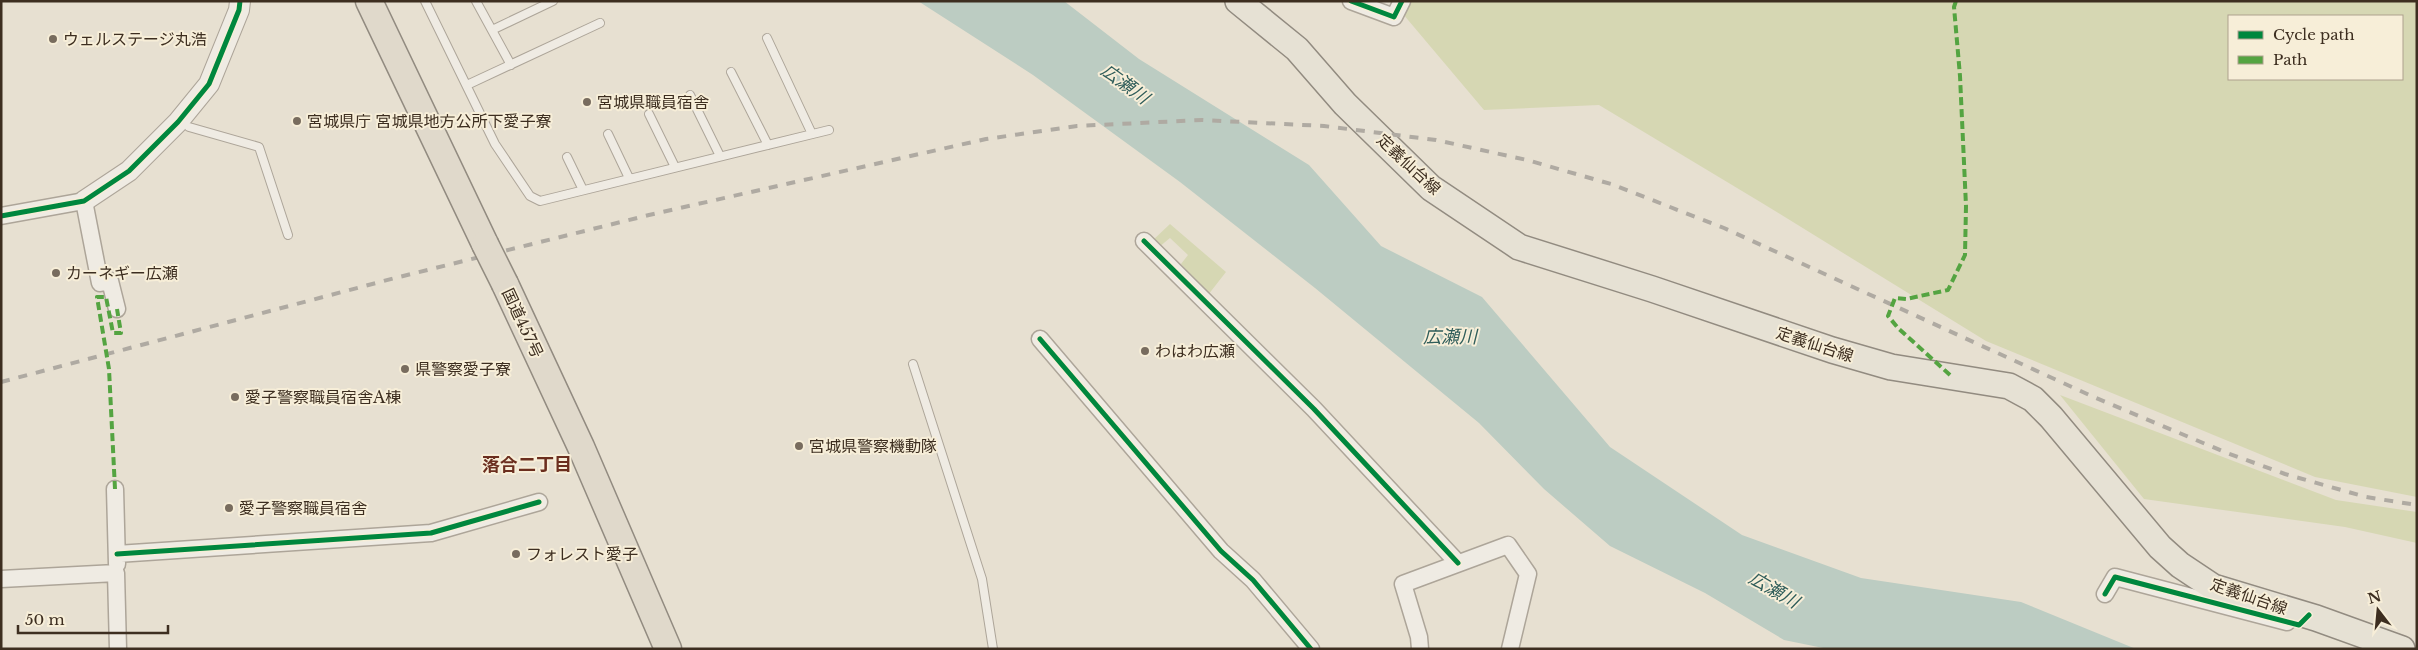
<svg xmlns="http://www.w3.org/2000/svg" width="2418" height="650" viewBox="0 0 2418 650" font-family="'Libre Baskerville','Noto Sans JP',serif">
<style>
.green{fill:#d6d7b3;fill-rule:evenodd}
.water{fill:#bcccc2}
.lines{fill:none;stroke-linecap:round;stroke-linejoin:round}
.service-casing{stroke:#ada599;stroke-width:10}
.minor-casing{stroke:#ada599;stroke-width:19}
.tertiary-casing{stroke:#ada599;stroke-width:22}
.primary-casing{stroke:#928b80;stroke-width:28}
.trunk-casing{stroke:#928b80;stroke-width:29}
.service{stroke:#efebe3;stroke-width:8}
.minor{stroke:#efebe3;stroke-width:16}
.tertiary{stroke:#efebe3;stroke-width:20}
.primary{stroke:#e6e1d4;stroke-width:25}
.trunk{stroke:#e0d9cb;stroke-width:26}
.rail{stroke:#afaaa2;stroke-width:4;stroke-dasharray:9 9;stroke-linecap:butt}
.trunk-bridge-casing{stroke:#928b80;stroke-width:29;stroke-linecap:butt}
.trunk-bridge{stroke:#e0d9cb;stroke-width:26}
.quiet{stroke:#54a441;stroke-width:4;stroke-dasharray:8 4;stroke-linecap:butt}
.cycleway-casing{stroke:#f7eed8;stroke-width:8}
.cycleway{stroke:#00873e;stroke-width:5}
.poi-dot{fill:#786c5e;stroke:#f7eed8;stroke-width:2}
.labels{text-anchor:middle;dominant-baseline:central;stroke-width:4;stroke-linejoin:round;paint-order:stroke}
.poi-label{font-size:16px;fill:#3d2e20;stroke:#f7eed8;text-anchor:start}
.street-label{font-size:16px;fill:#3d2e20;stroke:#f7eed8}
.water-label{font-size:18px;font-style:italic;fill:#2f5d5a;stroke:#f7eed8}
.neighbourhood-label{font-size:18px;font-weight:bold;fill:#6b2e1e;stroke:#f7eed8}
</style>
<rect width="100%" height="100%" fill="#e7e0d1"/>
<path class="green" d="M1392,1H2417V497L2315,477L1986,341L1762,203L1599,105L1484,110ZM2229,16H2402V79H2229Z
M1170,224L1226,272L1208,295L1181,264L1188,255L1170,238L1159,247L1152,241Z
M2060,395L2336,500L2417,512V543L2345,527L2144,499Z"/>
<path class="water" d="M918,1H1064L1139,59L1309,165L1381,246L1482,297L1610,447L1742,535L1861,578L2021,602L2136,649H1828L1784,640L1705,593L1610,546L1544,489L1479,423L1315,288L1180,182L1033,75Z"/>
<g class="lines">
<g class="service-casing">
<path id="service" d="M425,1L495,144L530,196L540,201L829,130
M476,1L511,65
M492,30L553,1
M767,38L812,134
M731,72L768,145
M467,85L600,23
M690,95L720,156
M649,114L675,167
M189,127L259,147L288,235
M608,134L629,178
M567,157L583,190
M913,364L982,579L993,649"/>
</g>
<g class="minor-casing">
<path id="minor" d="M1351,1L1394,17L1402,1
M1,216L84,201L100,283L110,281L117,309
M1144,241L1314,409L1458,563
M1040,339L1221,551L1253,580L1311,649
M115,489L117,564
M117,554L431,533L539,502
M1,579L116,573L118,649
M2105,594L2115,577L2287,622
M1420,649L1419,637L1403,584L1508,545L1528,574L1510,649"/>
</g>
<g class="tertiary-casing">
<path id="tertiary" d="M84,201L129,171L178,122L209,84L239,10L240,1"/>
</g>
<g class="primary-casing">
<path id="primary" d="M1238,1L1297,49L1345,104L1431,188L1519,247L1652,289L1832,350L1891,367L2009,386L2033,399L2051,417L2160,547L2180,565L2213,587L2316,618L2402,649"/>
</g>
<g class="trunk-casing">
<path id="trunk" d="M369,1L485,244
M505,284L581,447L668,649"/>
</g>
<use href="#service" class="service"/>
<use href="#minor" class="minor"/>
<use href="#tertiary" class="tertiary"/>
<use href="#primary" class="primary"/>
<use href="#trunk" class="trunk"/>
<path class="rail" d="M1,382L395,278L649,215L986,139L1077,126L1202,120L1324,126L1436,140L1527,160L1611,184L1724,228L2096,398L2227,453L2285,474L2366,497L2417,505"/>
<g class="trunk-bridge-casing">
<path id="trunk-bridge" d="M485,244L505,284"/>
</g>
<use href="#trunk-bridge" class="trunk-bridge"/>
<path class="quiet" d="M1950,375L1898,328L1888,316L1895,298L1906,299L1948,290L1965,255L1966,206L1960,76L1954,7L1956,1
M115,489L109,369L97,297H106L113,333H121L117,309"/>
<g class="cycleway-casing">
<path id="cycleway" d="M1351,1L1394,17L1402,1
M1,216L84,201L129,171L178,122L209,84L239,10L240,1
M1144,241L1314,409L1458,563
M1040,339L1221,551L1253,580L1311,649
M117,554L431,533L539,502
M2105,594L2115,577L2299,625L2309,615"/>
</g>
<use href="#cycleway" class="cycleway"/>
</g>
<g class="poi-dot">
<circle cx="53" cy="39" r="5"/>
<circle cx="587" cy="102" r="5"/>
<circle cx="297" cy="121" r="5"/>
<circle cx="56" cy="273" r="5"/>
<circle cx="1145" cy="351" r="5"/>
<circle cx="405" cy="369" r="5"/>
<circle cx="235" cy="397" r="5"/>
<circle cx="799" cy="446" r="5"/>
<circle cx="229" cy="508" r="5"/>
<circle cx="516" cy="554" r="5"/>
</g>
<g class="labels">
<g class="poi-label">
<text x="63" y="39">ウェルステージ丸浩</text>
<text x="597" y="102">宮城県職員宿舎</text>
<text x="307" y="121">宮城県庁 宮城県地方公所下愛子寮</text>
<text x="66" y="273">カーネギー広瀬</text>
<text x="1155" y="351">わはわ広瀬</text>
<text x="415" y="369">県警察愛子寮</text>
<text x="245" y="397">愛子警察職員宿舎A棟</text>
<text x="809" y="446">宮城県警察機動隊</text>
<text x="239" y="508">愛子警察職員宿舎</text>
<text x="526" y="554">フォレスト愛子</text>
</g>
<g class="street-label">
<text transform="translate(1409 164) rotate(43)">定義仙台線</text>
<text transform="translate(523 323) rotate(65)">国道457号</text>
<text transform="translate(1815 344) rotate(18)">定義仙台線</text>
<text transform="translate(2249 596) rotate(19)">定義仙台線</text>
</g>
<g class="water-label">
<text transform="translate(1125 84) rotate(36)">広瀬川</text>
<text x="1450" y="337">広瀬川</text>
<text transform="translate(1774 590) rotate(30)">広瀬川</text>
</g>
<g class="neighbourhood-label">
<text x="527" y="465">落合二丁目</text>
</g>
</g>
<rect width="2418" height="650" fill="none" stroke="#3d2e20" stroke-width="5"/>
<rect x="2228" y="15" width="175" height="65" fill="#f7eed8" stroke="#ada18e"/>
<rect x="2238" y="31" width="25" height="8" fill="#00873e" stroke="#ada18e"/>
<text x="2273" y="40" font-size="15" fill="#3d2e20">Cycle path</text>
<rect x="2238" y="56" width="25" height="8" fill="#54a441" stroke="#ada18e"/>
<text x="2273" y="65" font-size="15" fill="#3d2e20">Path</text>
<g transform="translate(2378 610) rotate(344)" stroke="#f7eed8" stroke-width="4" paint-order="stroke">
<path d="M0-4L9 19L0 12L-9 19Z" fill="#3d2e20"/>
<text y="-8" font-size="14" font-weight="bold" text-anchor="middle" fill="#3d2e20">N</text>
</g>
<path d="M18 625v8h150v-8" fill="none" stroke="#3d2e20" stroke-width="2.5"/>
<text x="25" y="625" font-size="15" fill="#3d2e20" stroke="#f7eed8" stroke-width="4" paint-order="stroke">50 m</text>
</svg>
